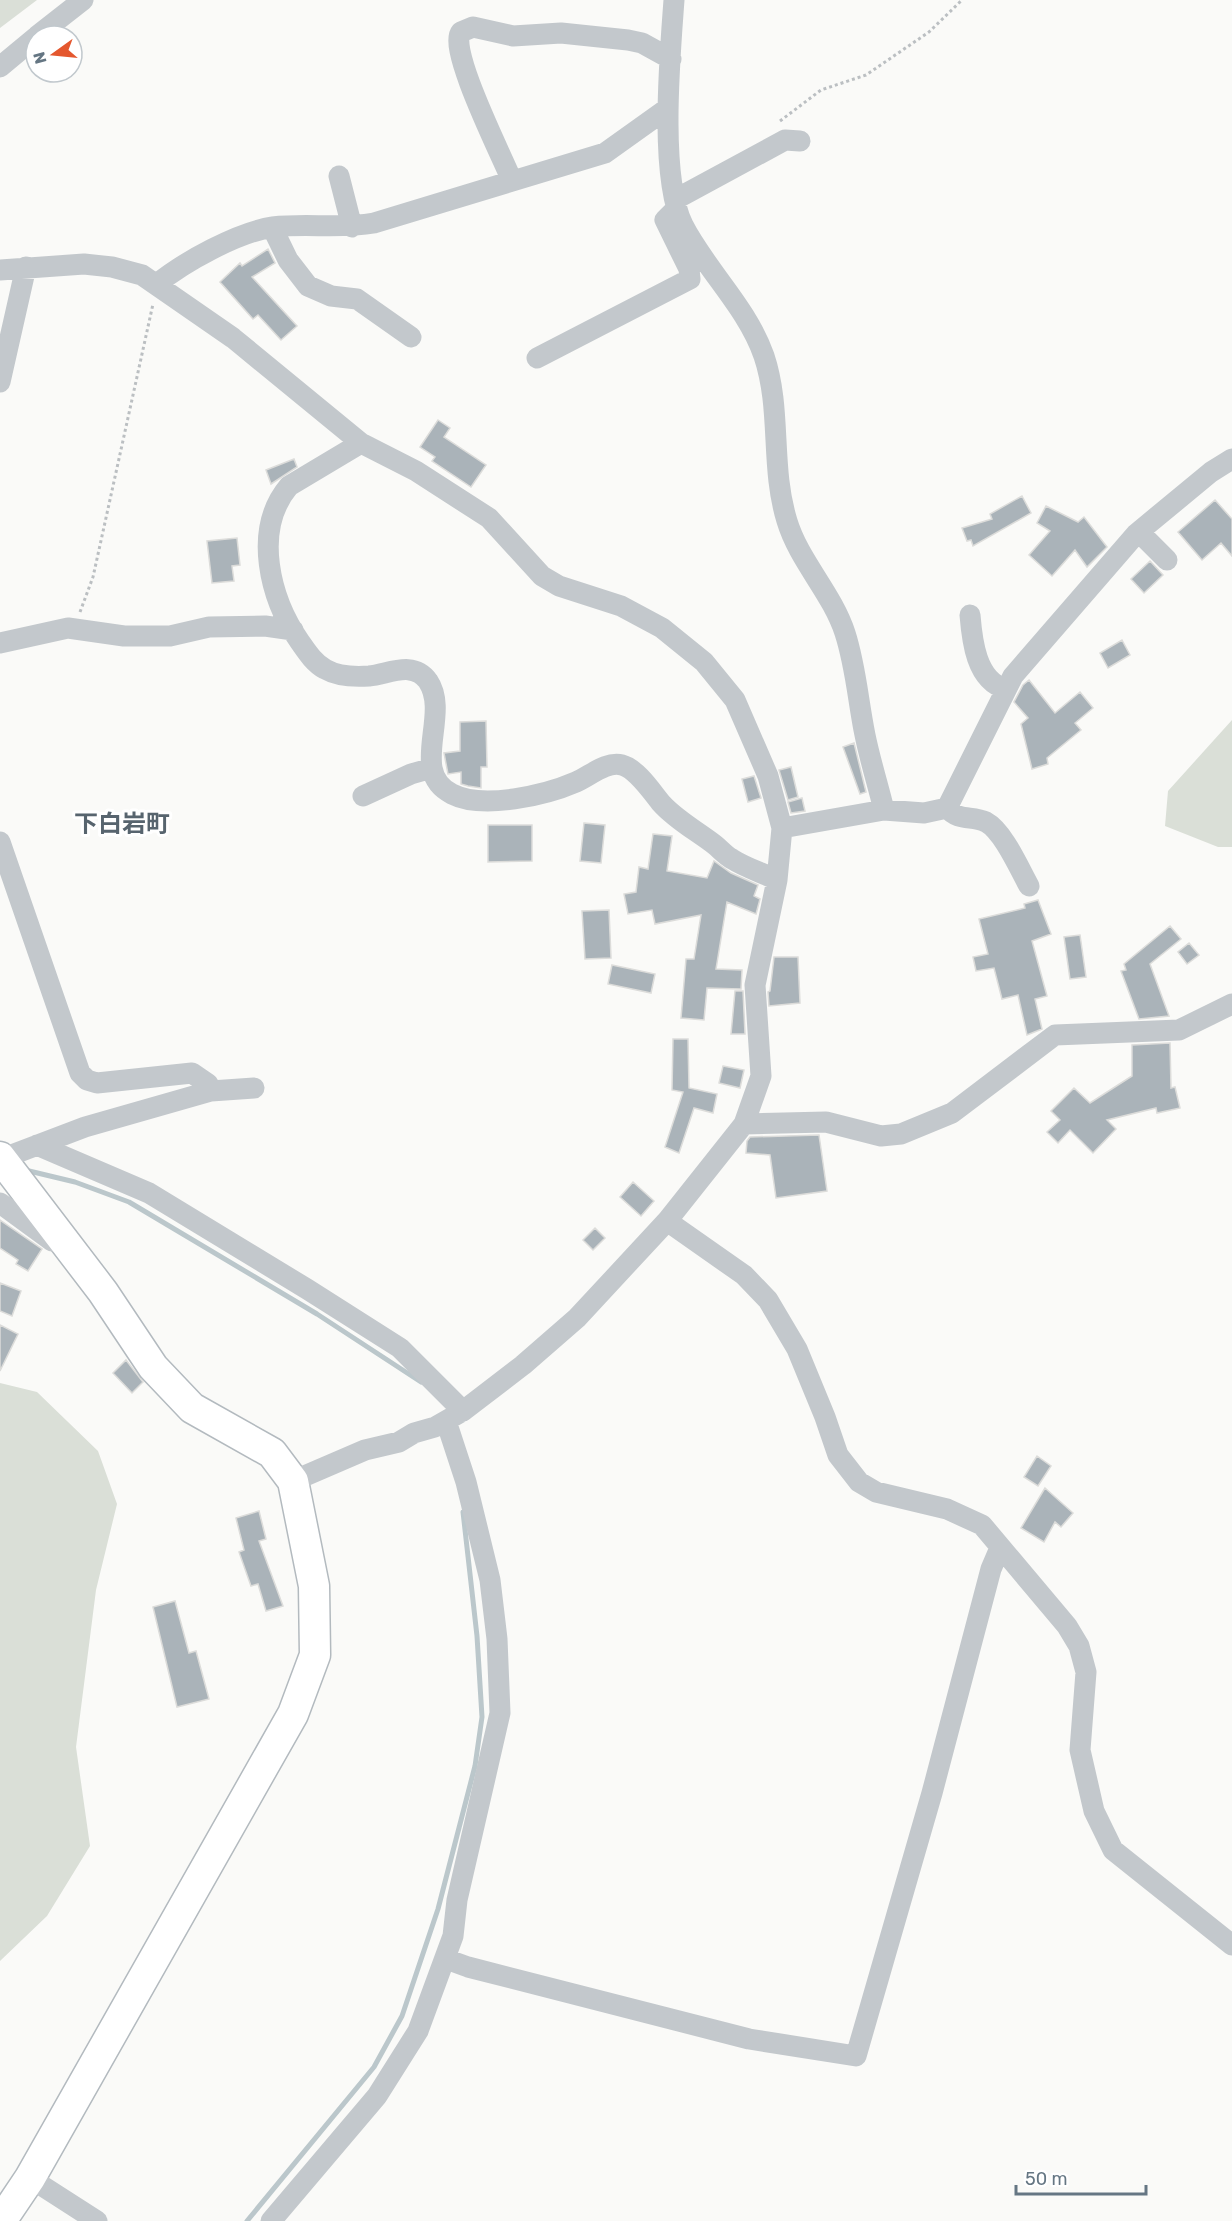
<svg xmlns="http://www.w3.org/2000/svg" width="1232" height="2221" viewBox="0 0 1232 2221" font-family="Rubik,'Noto Sans JP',sans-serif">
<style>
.green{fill:#dadfd7}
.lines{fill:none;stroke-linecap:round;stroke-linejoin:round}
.stream{stroke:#bbc7cb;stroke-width:5}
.building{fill:#aab3b9;stroke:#dcdcda;stroke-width:1.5}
.secondary-casing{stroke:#b3babf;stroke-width:33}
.path{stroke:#bbbfc2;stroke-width:3;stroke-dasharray:3 3;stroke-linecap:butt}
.street{stroke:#c3c8cc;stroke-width:21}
.secondary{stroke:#fff;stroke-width:30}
.labels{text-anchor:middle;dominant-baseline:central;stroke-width:6;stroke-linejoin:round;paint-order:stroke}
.quarter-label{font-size:24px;font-weight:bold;fill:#57646e;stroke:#fff}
</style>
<rect width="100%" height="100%" fill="#fafaf8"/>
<path class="green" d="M0,0H37L0,28Z
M1232,720V847H1218L1165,826L1168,791Z
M0,1383L37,1392L98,1451L117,1504L96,1590L76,1747L90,1846L47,1916L0,1961Z"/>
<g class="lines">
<path class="stream" d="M25,1170L75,1182L129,1202L317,1314L421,1382
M247,2221L374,2067L402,2016L438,1909L475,1766L482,1717L477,1636L463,1512"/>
</g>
<path class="building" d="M268,249L275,263L252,277L297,326L281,340L258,315L253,319L220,282L240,263L242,266Z
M438,420L450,428L444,437L486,465L471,487L432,461L435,457L420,447Z
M294,459L297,467L271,484L266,470Z
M1022,496L1031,513L973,546L971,540L967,541L962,528L992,519L990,514Z
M1215,500L1232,519V556L1221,543L1202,560L1178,532Z
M1046,506L1078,522L1084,517L1107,547L1087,567L1075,550L1052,576L1029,555L1050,531L1037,523Z
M237,538L240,565L232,566L234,581L212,583L207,541Z
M1150,561L1163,575L1144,593L1131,579Z
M1122,640L1130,655L1108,668L1100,653Z
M1029,680L1055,713L1080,692L1093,708L1075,723L1081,730L1047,758L1048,764L1032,769L1021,724L1028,718L1014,702L1023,685Z
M486,721L487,767H481V788L468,786L461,784V772L448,774L444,753L460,751V722Z
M854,743L866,792L860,794L843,747Z
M791,767L798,797L788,800L779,770Z
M754,776L761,798L748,802L742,779Z
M802,798L805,811L791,813L788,802Z
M584,823L605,825L601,863L580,861Z
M488,825H532V861L488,862Z
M653,834L672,836L667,871L707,878L714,861L731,873L758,885L754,896L760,899L756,914L727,902L716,969L742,970L741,989L707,988L704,1020L681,1018L686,959H694L701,915L655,924L652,910L628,914L624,894L636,892L639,867L648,869Z
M1038,900L1051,934L1032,941L1047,996L1035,999L1042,1029L1027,1035L1018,995L1002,999L994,968L976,971L973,957L988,954L979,919L1025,908L1024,904Z
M609,910L611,958L585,959L582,911Z
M1170,926L1181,939L1150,964L1169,1016L1139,1019L1121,971L1126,970L1124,964Z
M1080,935L1086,977L1070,979L1064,937Z
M1189,943L1199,955L1187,964L1178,952Z
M774,957H798L800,1003L769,1006L768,992L770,991Z
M612,965L655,974L651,993L608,984Z
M735,991H743L745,1034H731Z
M673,1039H688L689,1088L717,1094L713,1113L694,1108L679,1153L665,1147L683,1092L672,1090Z
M1170,1043L1171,1088L1175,1087L1180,1108L1157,1113L1156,1108L1107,1120L1116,1129L1093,1153L1070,1130L1058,1143L1047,1132L1060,1120L1051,1111L1074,1088L1090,1103L1132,1076V1045Z
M723,1066L744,1070L740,1088L719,1083Z
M819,1135L827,1191L776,1198L770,1155L746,1153L747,1141L750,1137Z
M633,1182L654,1201L641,1216L620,1197Z
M0,1220L42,1249L28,1271L16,1264L18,1260L0,1248Z
M595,1228L605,1238L593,1250L583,1240Z
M0,1283L21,1291L12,1316L0,1311Z
M0,1325L18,1334L0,1371Z
M126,1360L143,1382L132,1393L113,1373Z
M1037,1456L1051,1466L1038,1486L1024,1477Z
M1045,1488L1073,1513L1061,1527L1055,1522L1044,1542L1021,1528Z
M259,1511L266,1539L259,1541L283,1606L266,1611L258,1584L251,1586L239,1552L244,1550L236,1518Z
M175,1601L189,1653L196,1651L209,1699L177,1707L153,1607Z"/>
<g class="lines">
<g class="secondary-casing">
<path id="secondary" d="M0,1157L103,1292L153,1367L192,1408L272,1453L293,1481L314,1586L315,1655L293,1714L30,2178L1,2221"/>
</g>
<path class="path" d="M780,121L821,90L866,75L929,32L962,0
M80,612L93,577L153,304"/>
<path class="street" d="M674,0C670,55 659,177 683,225C706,270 747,307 764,356C782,410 770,466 787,521C799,561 832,593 845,633C856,667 858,701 865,735C870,760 878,785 884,810
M37,36L83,0
M0,67L36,37
M339,176L352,227
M512,181C503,158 447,48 461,32L473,27L513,36L561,33L628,40L642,43L671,59
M676,199L785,140L800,141
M272,227L288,260L308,286L331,296L357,299L411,337
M0,270L84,264L112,267L142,275L233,338L361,443L416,471L489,518L542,576L559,586L621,606L662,628L704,662L735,700L768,776L782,828L777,880L755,985L761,1076L744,1124L667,1221L577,1318L523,1365L463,1411L435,1427L414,1433L399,1442L365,1450L293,1481
M157,284C184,262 238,232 273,227C306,223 340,229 374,223L605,153L668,108
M537,358L690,279L689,269L665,220L677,208
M0,382L26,267
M361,443L289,486C252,530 270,599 300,642C307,652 314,663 325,669C337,676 355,677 369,676C389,674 413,660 428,681C451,715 408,772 452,794C483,810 546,795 576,782C590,776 606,761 622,765C637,769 652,792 661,803C676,820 697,831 715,845C720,849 726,856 732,859C746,868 763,873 777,880
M1139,532L1167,560
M970,615C972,640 976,681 1006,689
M0,643L68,628L124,636H170L209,627L265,626L293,630
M363,796L411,774L432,768
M947,808C959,822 972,815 986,822C1003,831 1019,868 1029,886
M782,828L884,810L924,813L947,808L1013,676L1136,534L1211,472L1232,459
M0,842L80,1073L87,1080L97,1083L192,1073L208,1084L211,1091
M744,1124L826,1122L881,1136L901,1134L952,1113L1055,1035L1179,1030L1232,1004
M37,1145L149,1193L307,1289L400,1348L463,1411
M0,1166L14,1154L85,1127L211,1091L254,1088
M0,1203L52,1241H63
M667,1221L744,1275L768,1300L797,1349L825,1417L838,1455L859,1482L876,1492L947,1509L982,1525L1067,1626L1079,1646L1086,1672L1080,1750L1094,1811L1113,1850L1232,1945
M446,1959L468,1967L749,2039L856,2056L932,1793L991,1569L1000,1548
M30,2178L97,2221
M271,2221L377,2096L418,2031L453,1936L457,1900L500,1713L497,1639L490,1580L466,1482L446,1421"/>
<use href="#secondary" class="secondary"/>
</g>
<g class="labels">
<g class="quarter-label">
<text x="122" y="824">下白岩町</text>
</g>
</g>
<g transform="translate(54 54) rotate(255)"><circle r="28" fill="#ffffff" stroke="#c1c8cd" stroke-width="1.5"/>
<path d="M0-4.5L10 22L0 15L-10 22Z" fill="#e4572e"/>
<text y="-9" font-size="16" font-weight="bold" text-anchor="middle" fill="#657683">N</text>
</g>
<path d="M1016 2185v9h130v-9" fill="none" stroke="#657683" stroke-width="3"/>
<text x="1025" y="2185" font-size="18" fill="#657683" stroke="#ffffff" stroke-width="4.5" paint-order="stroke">50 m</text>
</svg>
